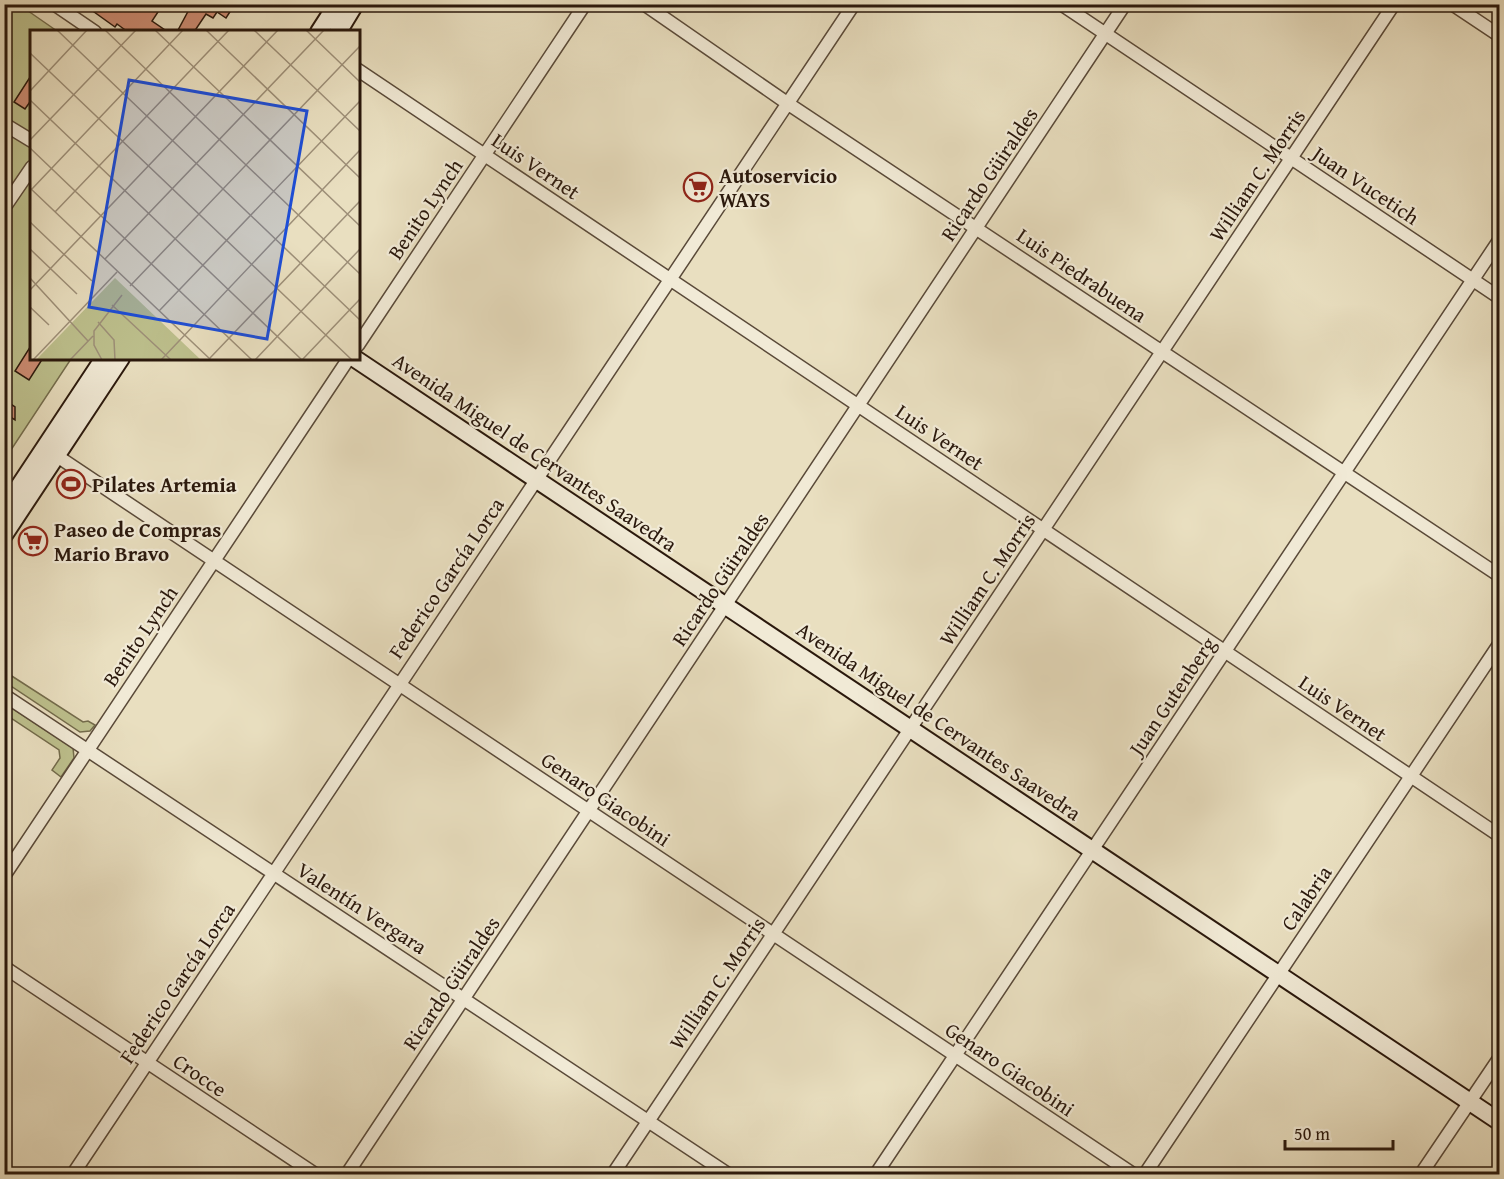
<svg xmlns="http://www.w3.org/2000/svg" width="1504" height="1179" viewBox="0 0 1504 1179" font-family="'Gentium Book Plus',serif">
<style>
.green{fill:#bdc08d;stroke:#746c4c;stroke-width:1.5}
.building{fill:#ce8d74;stroke:#2a180c;stroke-width:1.5}
.lines{fill:none;stroke-linecap:round;stroke-linejoin:round}
.street-casing{stroke:#5a4a39;stroke-width:15}
.secondary-casing{stroke:#2a180c;stroke-width:20}
.street{stroke:#f1ead6;stroke-width:12}
.secondary{stroke:#f1ead6;stroke-width:16}
.labels{text-anchor:middle;dominant-baseline:central;stroke-width:4.5;stroke-linejoin:round;paint-order:stroke}
.street-label{font-size:21px;fill:#2a180c;stroke:#f1ead6}
.poi-label{font-size:21px;font-weight:bold;fill:#2a180c;stroke:#f1ead6;text-anchor:start}
.inset-road{fill:none;stroke:#9d8f78;stroke-width:1.5}
.view{fill:#1d4ed8;fill-opacity:0.15;stroke:#1d4ed8;stroke-width:3}
.inset-edge{fill:none;stroke:#2a180c;stroke-width:3}
</style>
<rect width="100%" height="100%" fill="#e9dfc0"/>
<filter id="stains"><feTurbulence type="fractalNoise" baseFrequency=".00333" numOctaves="4"/><feColorMatrix values="0 0 0 0 .2 0 0 0 0 .09 0 0 0 0 .02 0 0 0 .5 -.17"/></filter>
<radialGradient id="worn" r=".72"><stop offset=".6" stop-color="#630" stop-opacity="0"/><stop offset="1" stop-color="#630" stop-opacity=".3"/></radialGradient>
<path class="green" d="M18,4L57,31L32,32V358L71,359L5,459L4,5Z
M4,671L83,722L88,721L95,725L90,731L80,732L5,682Z
M4,703L73,748L74,758L61,777L52,770L60,758L59,750L5,714Z"/>
<path class="building" d="M83,4H147L158,12L152,21L168,32H128L117,24L115,27Z
M192,4H235L226,18L217,12L213,18L206,14L194,32H177Z
M32,74V99L25,109L14,102Z
M32,344V358H43L29,380L15,371Z
M8,402L15,407V420L4,413Z"/>
<g class="lines">
<g class="street-casing">
<path id="street" d="M54,4L95,32
M644,4L787,103L1500,576
M1061,4L1500,298
M1452,4L1500,36
M358,70L1500,836
M4,124L32,141
M4,208L32,167
M358,345L585,4
M57,456L1133,1174
M4,695L728,1174
M4,876L349,358
M4,967L315,1174
M73,1174L854,4
M347,1174L1125,4
M613,1174L1394,4
M876,1174L1500,239
M1145,1174L1500,643
M1421,1174L1500,1057"/>
</g>
<g class="secondary-casing">
<path id="secondary" d="M319,32L337,4
M338,32L355,4
M354,358L1500,1122
M4,509L104,358
M4,535L121,358"/>
</g>
<use href="#street" class="street"/>
<use href="#secondary" class="secondary"/>
</g>
<defs>
<g id="supermarket-ring" transform="scale(1.5)"><circle r="9.5" fill="#f1ead6" stroke="#8f2418" stroke-width="1.5"/><path d="M-6-5.5h2.5l.6 2H6L4.5 2H-2.5L-4.4-4H-6ZM-1.5 3.2a1.3 1.3 0 1 0 .1 0ZM3 3.2a1.3 1.3 0 1 0 .1 0Z" fill="#8f2418"/></g>
<g id="stadium-ring" transform="scale(1.5)"><circle r="9.5" fill="#f1ead6" stroke="#8f2418" stroke-width="1.5"/><path d="M0-5a6.5 5 0 1 0 0 10a6.5 5 0 1 0 0-10ZM-3.5-1.8h7v3.6h-7Z" fill="#8f2418"/></g>
</defs>
<g fill-rule="evenodd">
<use href="#supermarket-ring" x="698" y="187"/>
<use href="#stadium-ring" x="71" y="484"/>
<use href="#supermarket-ring" x="33" y="541"/>
</g>
<g class="labels">
<g class="street-label">
<text transform="translate(536 166) rotate(34)">Luis Vernet</text>
<text transform="translate(989 174) rotate(-56)">Ricardo Güiraldes</text>
<text transform="translate(1257 175) rotate(-56)">William C. Morris</text>
<text transform="translate(1366 185) rotate(34)">Juan Vucetich</text>
<text transform="translate(425 209) rotate(-56)">Benito Lynch</text>
<text transform="translate(1082 275) rotate(34)">Luis Piedrabuena</text>
<text transform="translate(940 437) rotate(34)">Luis Vernet</text>
<text transform="translate(535 452) rotate(34)">Avenida Miguel de Cervantes Saavedra</text>
<text transform="translate(446 578) rotate(-56)">Federico García Lorca</text>
<text transform="translate(720 579) rotate(-56)">Ricardo Güiraldes</text>
<text transform="translate(987 579) rotate(-56)">William C. Morris</text>
<text transform="translate(140 636) rotate(-56)">Benito Lynch</text>
<text transform="translate(1172 696) rotate(-56)">Juan Gutenberg</text>
<text transform="translate(1343 708) rotate(34)">Luis Vernet</text>
<text transform="translate(939 721) rotate(34)">Avenida Miguel de Cervantes Saavedra</text>
<text transform="translate(606 799) rotate(34)">Genaro Giacobini</text>
<text transform="translate(1306 898) rotate(-56)">Calabria</text>
<text transform="translate(362 908) rotate(33)">Valentín Vergara</text>
<text transform="translate(177 983) rotate(-56)">Federico García Lorca</text>
<text transform="translate(451 983) rotate(-56)">Ricardo Güiraldes</text>
<text transform="translate(717 983) rotate(-56)">William C. Morris</text>
<text transform="translate(1010 1069) rotate(34)">Genaro Giacobini</text>
<text transform="translate(200 1075) rotate(34)">Crocce</text>
</g>
<g class="poi-label">
<text x="719" y="175">Autoservicio<tspan x="719" dy="24">WAYS</tspan></text>
<text x="92" y="484">Pilates Artemia</text>
<text x="54" y="529">Paseo de Compras<tspan x="54" dy="24">Mario Bravo</tspan></text>
</g>
</g>
<g transform="translate(30 30)">
<rect width="330" height="330" fill="#e9dfc0"/>
<path d="M85,248L171,330H6Z" fill="#bdc08d"/>
<path class="inset-road" d="M27,0L330,290M75,0L330,244M125,0L330,196M176,0L330,148M224,0L330,101M276,0L330,52M0,23L322,330M0,61L57,0M0,70L272,330M0,110L106,0M0,118L222,330M0,158L181,330M1,160L153,0M25,182L199,0M0,192L62,251M0,219L47,264M75,229L294,0M0,248L58,311M100,256L330,16M0,260L248,0M82,275L141,330M0,277L19,295M129,281L330,71M68,292L84,310L85,330M180,328L330,171M3,330L87,242M40,330L63,306M72,330L64,315V301L92,265M131,330L330,120M225,330L330,219M272,330L330,269"/>
<path class="view" d="M99,50L277,81L237,309L59,277Z"/>
<rect width="330" height="330" class="inset-edge"/>
</g>
<rect width="1504" height="1179" fill="none" stroke="#e9dfc0" stroke-width="24"/>
<rect x="6" y="6" width="1492" height="1167" fill="none" stroke="#2a180c" stroke-width="3"/>
<rect x="12" y="12" width="1480" height="1155" fill="none" stroke="#2a180c" stroke-width="1.5"/>
<path d="M1285 1140v9h108v-9" fill="none" stroke="#2a180c" stroke-width="3"/>
<text x="1294" y="1140" font-size="18" fill="#2a180c" stroke="#f1ead6" stroke-width="4.5" paint-order="stroke">50 m</text>
<rect width="100%" height="100%" filter="url(#stains)"/>
<rect width="100%" height="100%" fill="url(#worn)"/>
</svg>
